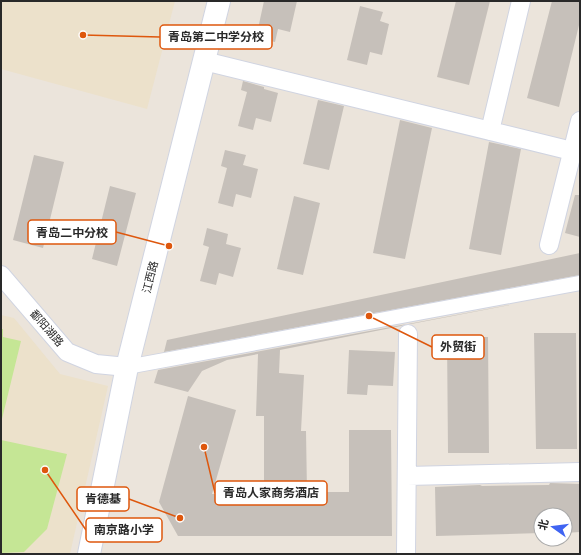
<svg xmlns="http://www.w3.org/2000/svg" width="581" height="555" viewBox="0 0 581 555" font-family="Mulish,'Noto Sans SC',sans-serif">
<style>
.education{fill:#ece1cb}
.pitch{fill:#c5e695}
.building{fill:#c6c0ba}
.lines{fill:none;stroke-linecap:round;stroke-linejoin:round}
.pedestrian-casing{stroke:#d0d4e1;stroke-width:16}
.minor-casing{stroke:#d0d4e1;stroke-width:20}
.secondary-casing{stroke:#d0d4e1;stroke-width:24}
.pedestrian{stroke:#fff;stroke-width:14}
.minor{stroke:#fff;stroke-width:18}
.secondary{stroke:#fff;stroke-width:22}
.labels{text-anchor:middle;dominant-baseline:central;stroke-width:3;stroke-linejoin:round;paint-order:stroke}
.street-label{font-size:11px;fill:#292929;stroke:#fff}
.leader{fill:none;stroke:#de570d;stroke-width:1.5}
.callout-dot{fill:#de570d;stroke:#fff;stroke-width:1.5}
.callout{fill:#fff;stroke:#de570d;stroke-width:1.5}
.callout-label{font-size:12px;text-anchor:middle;font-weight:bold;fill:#292929}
</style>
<rect width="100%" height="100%" fill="#ebe4db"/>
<path class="education" d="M1,1H175L147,109L1,69Z
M1,315L14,318L60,374L108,386L70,554H1Z"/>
<path class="pitch" d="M1,329H3V337L21,341L1,423Z
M1,440L67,454L47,529L24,552L1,553Z"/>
<path class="building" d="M264,1H297L290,32L278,29L275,42L256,38Z
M456,1H490L469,85L437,77Z
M552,1H580V21L559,107L527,98Z
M360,6L383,12L380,21L389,24L382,55L370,52L367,65L347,60Z
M243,81L264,87V89L278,93L271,122L256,118L253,130L238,126L247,92L241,90Z
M318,100L344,106L329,170L303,164Z
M400,120L432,128L405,259L373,253Z
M489,142L521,149L501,255L469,249Z
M225,150L246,155L243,165L258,169L251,198L236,194L233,207L218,203L227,168L221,166Z
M34,155L64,162L43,248L13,240Z
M110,186L136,193L117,266L92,259Z
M575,195H580V237L565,233Z
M294,196L320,203L303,275L277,269Z
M207,228L228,234L226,244L241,248L233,277L219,273L216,285L200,281L209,247L203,245Z
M580,253V275L164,352L167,340Z
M546,298L411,324H408Z
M407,324L401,326L280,350L279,373L304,375L301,431H306L307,492H349V430H391L392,536H178L159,502L188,396L236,410L212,494L264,491V416H256L258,354L227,360L202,371L188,392L154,383L158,370Z
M534,333H576L577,449H536Z
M447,337H488L489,453H448Z
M349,350L395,352L393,386L368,385L367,395L347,394Z
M550,483L580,484V532L565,533V515H541V533L436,536L435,487L480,485L482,486L549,485Z"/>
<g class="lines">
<g class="pedestrian-casing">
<path id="pedestrian" d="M127,367L580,283"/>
</g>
<g class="minor-casing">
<path id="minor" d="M204,61L572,151
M490,131L521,1
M549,245L580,121
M1,275L67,352L96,364L127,367
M407,476L580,472
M406,554L408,334"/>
</g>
<g class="secondary-casing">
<path id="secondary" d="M89,554L127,367L219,1"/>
</g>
<use href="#pedestrian" class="pedestrian"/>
<use href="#minor" class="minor"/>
<use href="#secondary" class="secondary"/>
</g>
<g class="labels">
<g class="street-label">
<text transform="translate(150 277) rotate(-76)">江西路</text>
<text transform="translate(47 328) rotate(49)">鄱阳湖路</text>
</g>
</g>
<path class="leader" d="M83 35L160 37M169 246L116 232M369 316L432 347M204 447L215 493M180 518L129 499M45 470L86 530"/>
<g class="callout-dot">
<circle cx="83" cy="35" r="4"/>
<circle cx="169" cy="246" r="4"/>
<circle cx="369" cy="316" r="4"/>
<circle cx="204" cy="447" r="4"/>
<circle cx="180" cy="518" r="4"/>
<circle cx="45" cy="470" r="4"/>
</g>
<g class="callout">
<rect x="160" y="25" width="112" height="24" rx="4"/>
<rect x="28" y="220" width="88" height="24" rx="4"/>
<rect x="432" y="335" width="52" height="24" rx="4"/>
<rect x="215" y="481" width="112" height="24" rx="4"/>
<rect x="77" y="487" width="52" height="24" rx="4"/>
<rect x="86" y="518" width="76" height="24" rx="4"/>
</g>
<g class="callout-label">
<text x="216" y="41">青岛第二中学分校</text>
<text x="72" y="237">青岛二中分校</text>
<text x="458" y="351">外贸街</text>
<text x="271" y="497">青岛人家商务酒店</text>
<text x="103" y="503">肯德基</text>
<text x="124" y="534">南京路小学</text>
</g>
<rect width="581" height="555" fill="none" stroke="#292929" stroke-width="4"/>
<g transform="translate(553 527) rotate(284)"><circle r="19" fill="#ffffff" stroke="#a9a9a9"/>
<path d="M0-3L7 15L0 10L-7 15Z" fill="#4064f2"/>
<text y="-6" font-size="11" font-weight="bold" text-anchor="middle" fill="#292929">北</text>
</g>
</svg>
